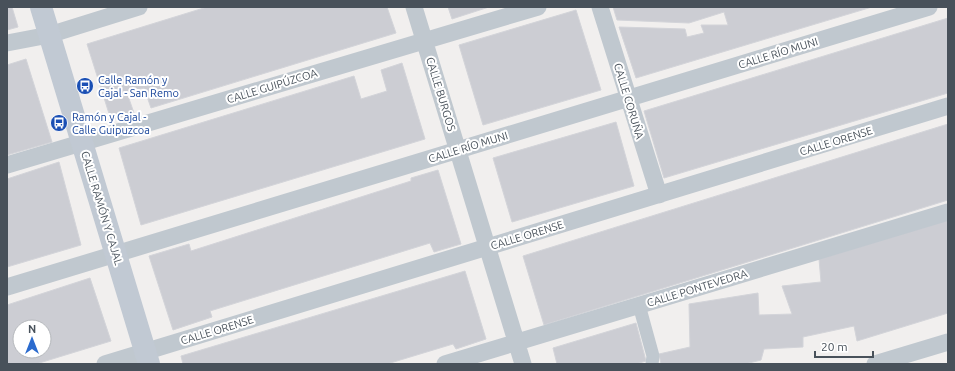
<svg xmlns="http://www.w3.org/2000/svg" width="955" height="371" viewBox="0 0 955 371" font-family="Ubuntu,sans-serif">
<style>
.building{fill:#cccdd3;stroke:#d3d4d9;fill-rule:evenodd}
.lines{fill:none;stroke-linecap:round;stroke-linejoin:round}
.pedestrian{stroke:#c0c8cf;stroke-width:13}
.minor{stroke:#c0c8cf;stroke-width:17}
.secondary{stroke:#c1c9d3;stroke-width:22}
.labels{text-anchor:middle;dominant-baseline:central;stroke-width:4;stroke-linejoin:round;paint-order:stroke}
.street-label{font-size:11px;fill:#48515a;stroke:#fff}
.transit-label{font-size:11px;fill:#164399;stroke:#fff;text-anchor:start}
</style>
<rect width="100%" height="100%" fill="#f1efee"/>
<path class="building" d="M7,7H12L18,27L7,30Z
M207,7H387L396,33L151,108L144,88L127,93L134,113L111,120L87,44Z
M448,7H489L452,19Z
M613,7H872L636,78L619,27L685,29L687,37L704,33L701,25H728L724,12L689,23L617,20Z
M576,10L601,90L483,125L459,45Z
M948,18V93L664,178L644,111Z
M26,59L52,142L7,155V65Z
M402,63L425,139L141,225L119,148L354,76L361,99L387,91L381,70Z
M616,122L634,186L512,222L493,158Z
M948,124V200L544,325L523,256Z
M59,162L81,245L7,267V179Z
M438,170L461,244L434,252L430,243L210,311L212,317L173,330L149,256L189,244L191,251L411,181V178Z
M948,220V313L857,341L854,326L803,337V347L764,349L761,360L745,364H661L659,354L690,347L689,304L758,293L759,315L792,314L782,286L821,282L819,259Z
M465,271L486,339L456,349L453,344L387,364H183L181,356Z
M90,278L111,341L36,364H7V305ZM20,327H44V351H20Z
M636,323L646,361L636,364H557L553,348Z"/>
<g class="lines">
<path class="pedestrian" d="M639,305L653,356L652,364"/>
<path class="minor" d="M414,7L523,364
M600,7L659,195
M7,43L49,35L139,7
M7,165L538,7
M7,287L929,7
M105,364L948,106
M445,364L948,212
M875,364L948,342"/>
<path class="secondary" d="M41,7L149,364"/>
</g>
<defs>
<g id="bus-disc" transform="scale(0.9)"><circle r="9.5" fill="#1a4fb4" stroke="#fff"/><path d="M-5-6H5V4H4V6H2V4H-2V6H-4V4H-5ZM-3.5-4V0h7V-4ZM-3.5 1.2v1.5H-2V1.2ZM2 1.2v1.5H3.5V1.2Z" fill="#fff"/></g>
</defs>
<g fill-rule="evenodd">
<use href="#bus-disc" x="85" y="86"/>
<use href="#bus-disc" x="59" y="123"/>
</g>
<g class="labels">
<g class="street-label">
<text transform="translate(778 53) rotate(-17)">CALLE RÍO MUNI</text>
<text transform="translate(272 86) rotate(-17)">CALLE GUIPÚZCOA</text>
<text transform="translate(441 94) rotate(73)">CALLE BURGOS</text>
<text transform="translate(629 101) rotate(73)">CALLE CORUÑA</text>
<text transform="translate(836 141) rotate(-17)">CALLE ORENSE</text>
<text transform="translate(468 147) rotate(-17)">CALLE RÍO MUNI</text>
<text transform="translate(102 208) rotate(73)">CALLE RAMÓN Y CAJAL</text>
<text transform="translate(527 235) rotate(-17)">CALLE ORENSE</text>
<text transform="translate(697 288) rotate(-17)">CALLE PONTEVEDRA</text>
<text transform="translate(217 330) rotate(-17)">CALLE ORENSE</text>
</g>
<g class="transit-label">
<text x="98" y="80">Calle Ramón y<tspan x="98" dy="13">Cajal - San Remo</tspan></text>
<text x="72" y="117">Ramón y Cajal -<tspan x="72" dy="13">Calle Guipuzcoa</tspan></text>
</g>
</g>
<rect width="955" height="371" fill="none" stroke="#48515a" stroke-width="16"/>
<g transform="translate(32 339)"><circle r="19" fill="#ffffff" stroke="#b6b9bd"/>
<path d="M0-3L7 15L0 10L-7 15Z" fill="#2b6bce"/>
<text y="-6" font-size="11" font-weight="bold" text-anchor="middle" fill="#48515a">N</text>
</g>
<path d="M815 351v6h58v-6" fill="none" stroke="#48515a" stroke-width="2"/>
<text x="821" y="351" font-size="12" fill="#48515a" stroke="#ffffff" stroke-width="3" paint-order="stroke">20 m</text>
</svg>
